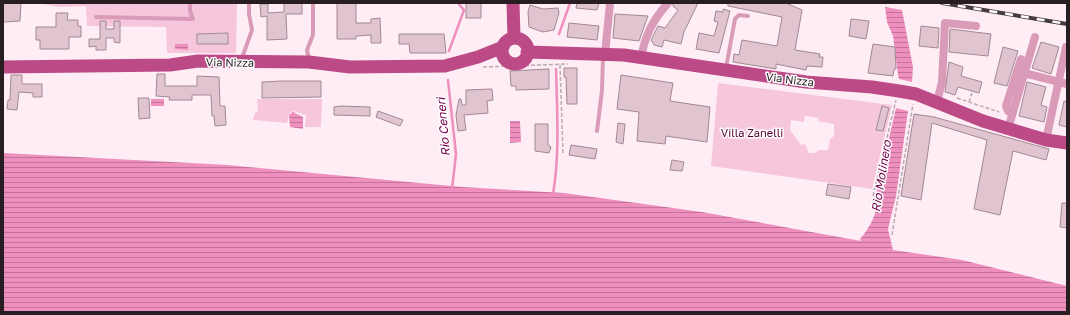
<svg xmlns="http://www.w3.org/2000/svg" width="1070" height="315" viewBox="0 0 1070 315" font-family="'Golos Text',sans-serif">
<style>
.green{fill:#f6c6dc;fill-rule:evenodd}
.water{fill:url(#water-rules)}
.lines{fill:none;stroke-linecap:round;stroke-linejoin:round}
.stream{stroke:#ef8fbe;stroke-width:2.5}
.building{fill:#e0c5d1;stroke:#a28894}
.path{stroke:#b9a9b0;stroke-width:1.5;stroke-dasharray:4 2;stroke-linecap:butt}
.lane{stroke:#da9bb8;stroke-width:4}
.street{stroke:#da9bb8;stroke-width:8}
.primary{stroke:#bb4a87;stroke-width:13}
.rail-casing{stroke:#453a3f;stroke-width:4}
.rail{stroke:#fff;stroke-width:2.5;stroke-dasharray:8;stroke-linecap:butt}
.labels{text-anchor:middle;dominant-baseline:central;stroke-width:3;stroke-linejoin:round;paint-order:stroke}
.street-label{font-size:11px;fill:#281e22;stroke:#fff}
.park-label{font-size:11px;fill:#560036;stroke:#fff}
.water-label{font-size:12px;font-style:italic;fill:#76004c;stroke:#fff}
</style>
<defs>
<pattern id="water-rules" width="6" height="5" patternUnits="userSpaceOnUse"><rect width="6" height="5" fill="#ef8fbe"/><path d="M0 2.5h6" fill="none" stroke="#c2749a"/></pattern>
</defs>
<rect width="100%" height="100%" fill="#ffedf5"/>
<path class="green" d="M38,3H237L236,53H167L166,27L87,26L86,6L58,7Z
M718,83L892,105L872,189L711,166ZM805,116L818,118V121L834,124V136L830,139L828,150H819L815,153H809L805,144L801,145L790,130L791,120L804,122Z
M257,99H322L321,127H305L306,115L293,111L289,114L287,123L253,120L255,113L258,111Z"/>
<path class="water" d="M885,7L902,10L913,67L912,82L899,79L898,75L893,36L887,22Z
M175,44H188V50L175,49Z
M151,99H164V106H151Z
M896,108L908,111L896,196L888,229L893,250L962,260L1067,286V312H3V153L228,165L462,187L564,193L702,212L861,241L860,239C871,226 876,215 879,198L876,197L877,191Z
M293,112L303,117V129L290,127L289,115Z
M510,121H520L521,142L510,143Z"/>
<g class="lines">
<path class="stream" d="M559,34L570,3
M449,51L464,10L458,3
M448,80L456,154L452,189
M553,194C560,153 557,111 556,69"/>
</g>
<path class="building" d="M3,3H21L20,21L3,22Z
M284,3H302V14H286L287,39L267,40V16L261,17L260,4H268V13L284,12Z
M337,3H356V23H371V19L380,18L381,43H371V35L356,36V39H337Z
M466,3H481V18H466Z
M577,3H599L597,10L576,8Z
M673,3H698L684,32L681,44L664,40L662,47L654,45L651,40L658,26L665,28L678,10L673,6Z
M728,3H786L802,10L795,50L820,54L819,57H823L822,67L807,66L806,70L776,64V69L733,62L734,54L739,55L742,40L777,46L782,17L728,6Z
M530,5L543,9L558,8L559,13L554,30L543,32L529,27L528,12Z
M723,9L730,11L719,53L696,49L699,33L714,36L718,22L714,21L716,11L723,12Z
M56,13H68L67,20H78V26H81V37H69V49H40V40H36V27H56Z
M615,14L648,16L639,41L613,38Z
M851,19L869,21L866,39L849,36Z
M100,21H106V29H114V21H120V43L114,42V38H106V50H96V46L89,47V39H100Z
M569,23L599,26L597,40L567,37Z
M921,26L939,28L938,48L919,46Z
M950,29L991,34L988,56L949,52Z
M228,33V44H197V34Z
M399,34H444L446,53H410L409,44H399Z
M1041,42L1059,47L1051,74L1032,68Z
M873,44L895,47L896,69H894L893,76L868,73Z
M1003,47L1018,51L1007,86L994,83Z
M949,62L963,67L961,76L982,82L979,93L958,87L955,95L945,92Z
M564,68H577V104H567L566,77H564Z
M549,69V89L516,90V86H511L510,71Z
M157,74H165V86H197V76L219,77L220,106H225L226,125L215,126L214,116H212L211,95H192V100H169L170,97L156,96Z
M11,75H22V84H42V97H33V93L19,92L17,110L7,109L8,100H10Z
M621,75L673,83L670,101L710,107L707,142L666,136L665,144L637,141L639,112L617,109Z
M282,81H321V97L262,98V82Z
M1027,82L1046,87L1041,105L1047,107L1044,122L1019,116Z
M492,89L493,100L487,101L488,113L464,115L466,130L458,131L456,115L459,99H461L462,105H466V90Z
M138,98H149L150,118L139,119Z
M1064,101L1067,102V127L1059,125Z
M341,106L370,107V116L334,115V107Z
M882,106L889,108L883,131L876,130Z
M378,111L403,120L400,126L376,117Z
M914,114L934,117L1049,149L1046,160L1013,151L1000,215L974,209L987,140L932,123L921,200L901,196Z
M618,123L625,124L623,144L616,142Z
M535,124H548V145L551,147L549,153L535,151Z
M571,145L597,149L595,159L569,155Z
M672,160L684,162L682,171L670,170Z
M828,184L851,187L849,199L826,195Z
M1062,203H1067V228L1060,227Z"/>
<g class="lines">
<path class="path" d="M560,65L563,153
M483,67L568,64
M957,98L999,112
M969,102L972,93
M873,196L896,100
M892,235L913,104"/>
<path class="lane" d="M96,17L193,19L190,11V3
M242,58L252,30L249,14V3
M309,60L307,50L313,35V3
M726,68L735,19L739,15L748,16
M597,131L602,90L603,57"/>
<path class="street" d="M605,54L610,3
M641,58C645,35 653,20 668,3
M1024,73L1067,84
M937,102L942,82L945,23L976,26
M1012,114L1008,111L1006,106L1021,59
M1008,129L1035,37
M1046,140L1066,47"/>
<path class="primary" d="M513,3L514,38
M502 51a13 13 0 1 1 26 0a13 13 0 1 1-26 0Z
M527,52L624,55L806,82L872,87L899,91L916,94L983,121L1046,140L1067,143
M3,67L170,65L198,61L309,62L350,67L445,66L478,57L503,47"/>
<g class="rail-casing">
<path id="rail" d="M942,3L1067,24"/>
</g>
<use href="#rail" class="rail"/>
</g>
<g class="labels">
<g class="street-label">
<text transform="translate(230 62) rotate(1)">Via Nizza</text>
<text transform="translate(790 79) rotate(7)">Via Nizza</text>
</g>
<g class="park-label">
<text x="752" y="132">Villa Zanelli</text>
</g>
<g class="water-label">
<text transform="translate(443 127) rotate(-95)">Rio Ceneri</text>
<text transform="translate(881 176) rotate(-81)">Rio Molinero</text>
</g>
</g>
<rect width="1070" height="315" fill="none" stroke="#281e22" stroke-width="8"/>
</svg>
